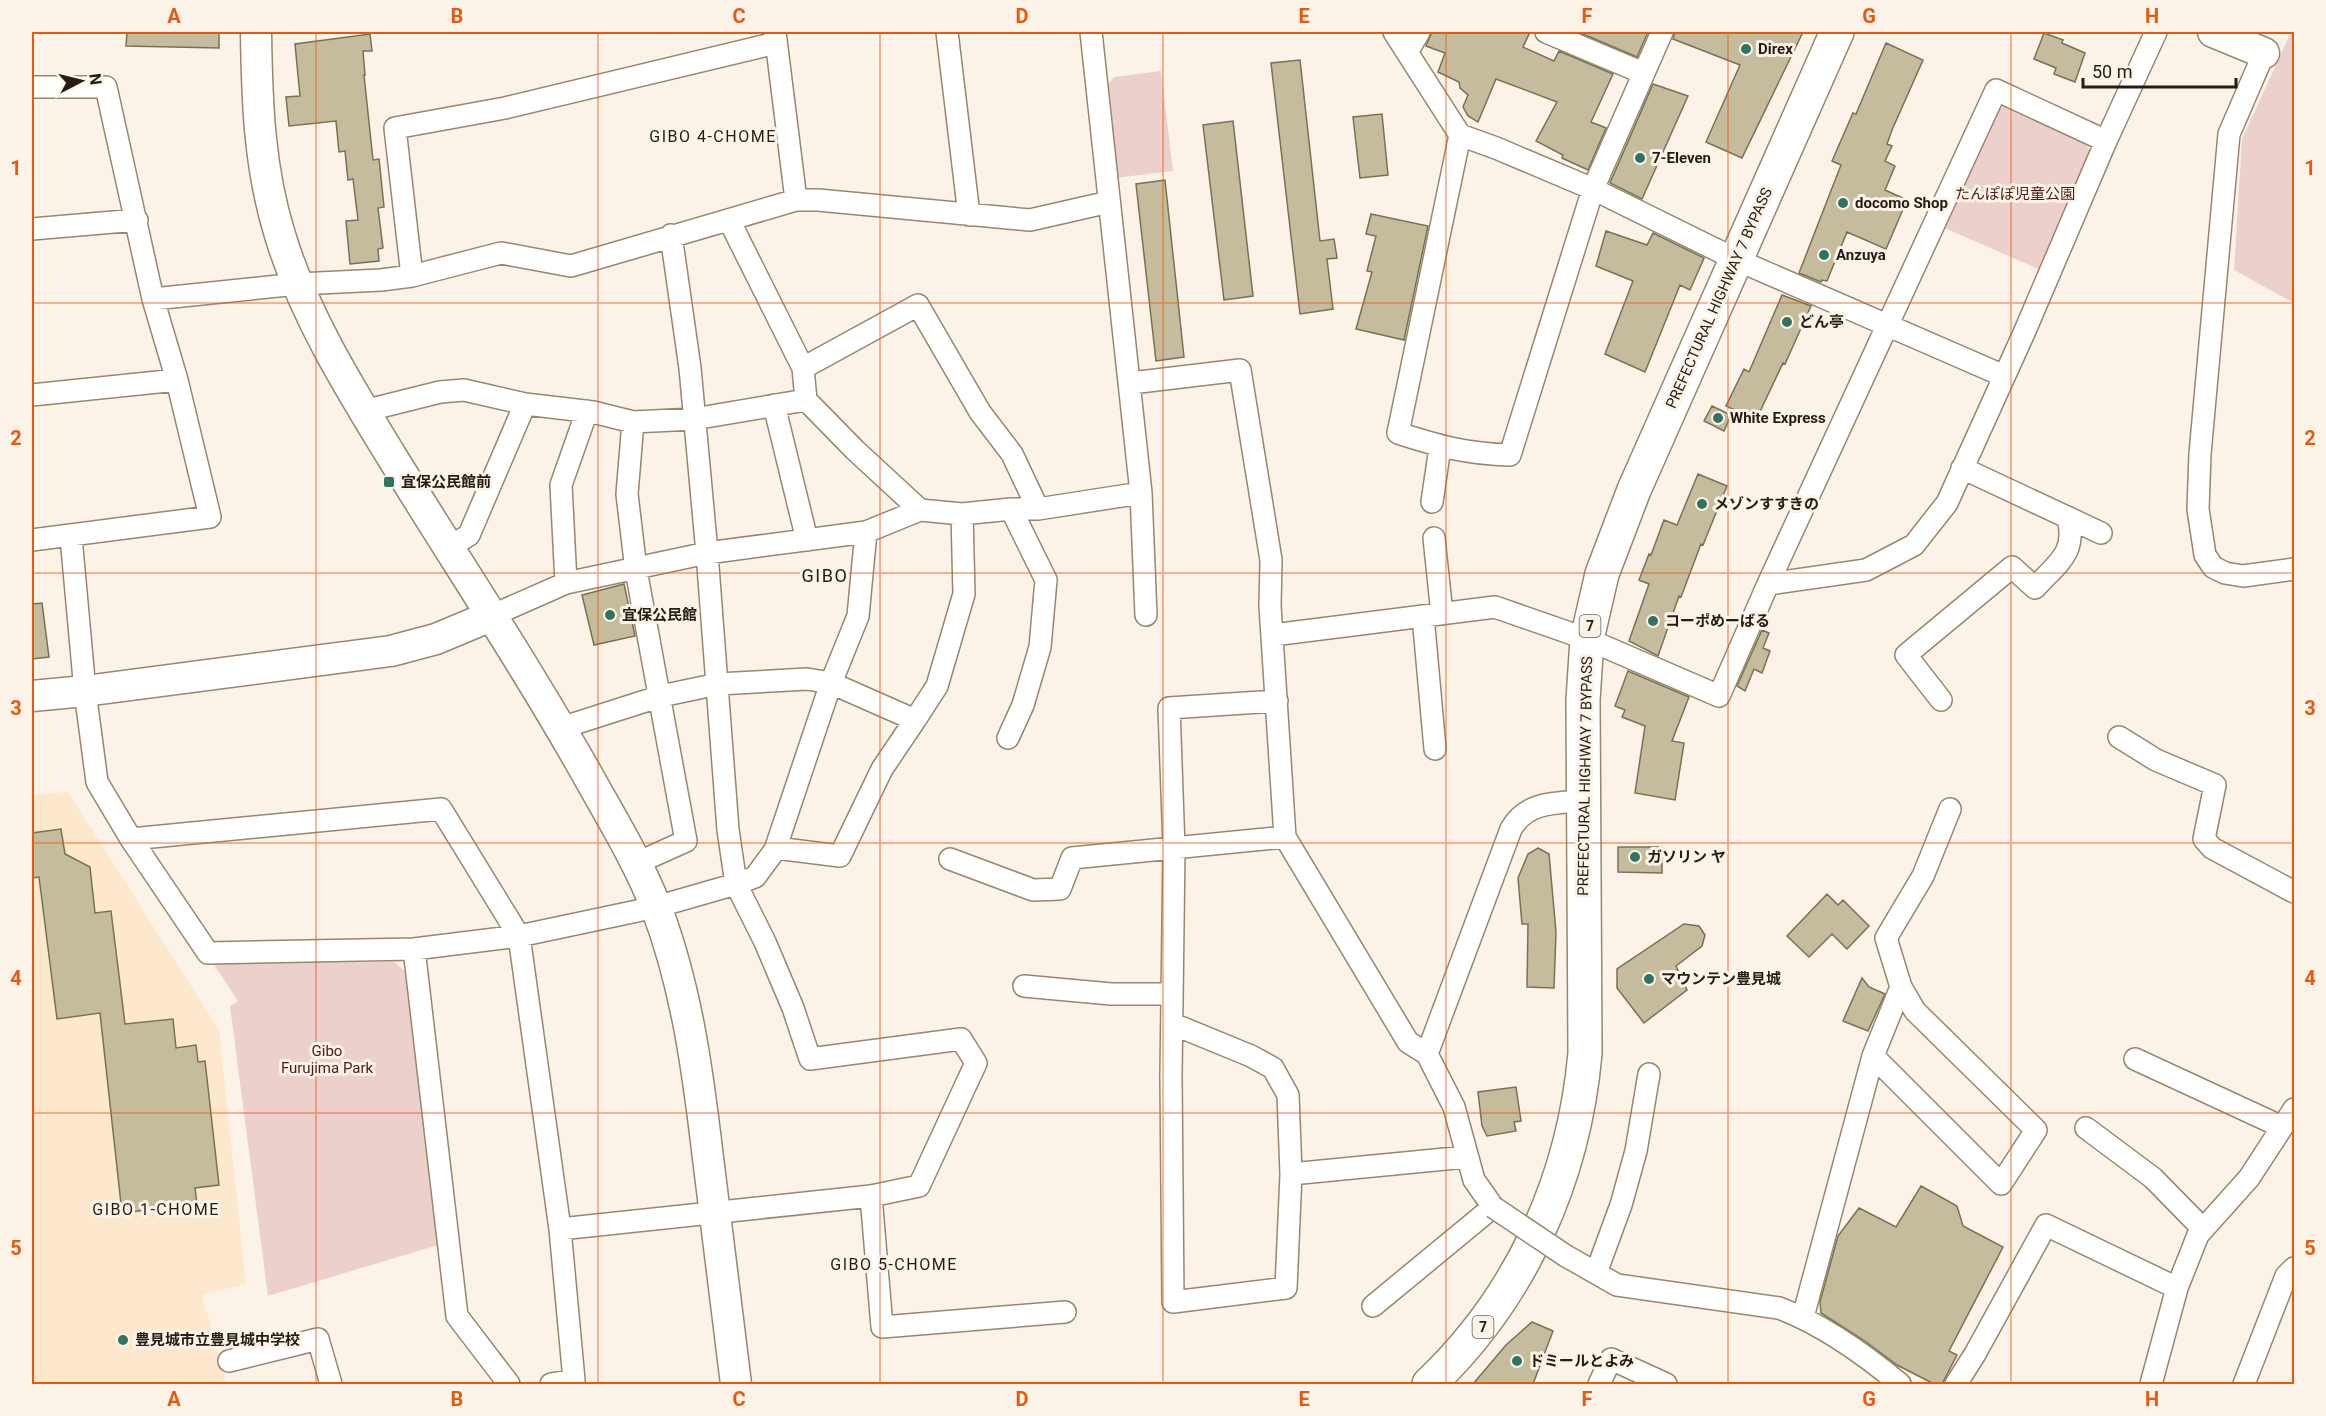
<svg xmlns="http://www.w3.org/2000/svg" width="2326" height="1416" viewBox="0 0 2326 1416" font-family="Roboto,'Noto Sans JP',sans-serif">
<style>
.built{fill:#fee8cd}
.green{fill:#ecd0cb}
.building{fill:#c5bc9d;stroke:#797154;stroke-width:1.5}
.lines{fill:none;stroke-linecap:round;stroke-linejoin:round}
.street-casing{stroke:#9a866d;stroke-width:24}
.secondary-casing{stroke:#9a866d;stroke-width:33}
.primary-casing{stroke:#9a866d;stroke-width:36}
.street{stroke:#fff;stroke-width:21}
.secondary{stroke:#fff;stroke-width:30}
.primary{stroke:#fff;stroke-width:33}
.street-bridge-casing{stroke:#9a866d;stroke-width:24;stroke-linecap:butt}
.street-bridge{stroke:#fff;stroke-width:21}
.grid{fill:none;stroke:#e8590c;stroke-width:1.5;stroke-opacity:0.55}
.poi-dot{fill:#317363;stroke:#fbf2e8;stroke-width:2}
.labels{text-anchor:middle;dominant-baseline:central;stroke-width:6;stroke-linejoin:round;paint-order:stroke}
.shield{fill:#fbf2e8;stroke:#655d54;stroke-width:1.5}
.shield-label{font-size:14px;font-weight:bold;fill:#251d14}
.poi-label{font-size:15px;font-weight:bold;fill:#251d14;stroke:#fbf2e8;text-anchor:start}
.park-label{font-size:15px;fill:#4a1c15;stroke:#fbf2e8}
.street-label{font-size:15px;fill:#251d14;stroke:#fbf2e8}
.neighbourhood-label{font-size:16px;letter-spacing:1.5px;fill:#251d14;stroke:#fbf2e8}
.quarter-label{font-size:18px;letter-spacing:1.5px;fill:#251d14;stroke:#fbf2e8}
.neatline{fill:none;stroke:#e8590c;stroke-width:2}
.grid-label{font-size:20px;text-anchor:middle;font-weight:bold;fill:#e8590c}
</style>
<rect width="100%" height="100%" fill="#fbf2e8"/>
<path class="built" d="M68,792L219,1030L246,1284L202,1295L227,1384H32V795Z"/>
<path class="green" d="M2291,32H2294V303L2234,270L2242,139Z
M1161,71L1173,171L1114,178L1105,88L1114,77Z
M2006,106L2085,142L2092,156L2043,271L1940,226L1992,112Z
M394,962L407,973L438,1245L268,1296L230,1006L238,1001L213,963Z"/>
<path class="building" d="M127,32H219V48L126,46Z
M1432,32H1530L1523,47L1554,61L1559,51L1613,74L1591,122L1606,128L1588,170L1562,158L1563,155L1536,141L1557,102L1496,79L1478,122L1468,116L1463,107L1468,95L1460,88L1459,82L1438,72L1445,53L1426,46Z
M1578,32H1648L1637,57Z
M1675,32H1803L1742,158L1706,142L1740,65L1673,39Z
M2044,33L2063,40L2062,43L2085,53L2075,82L2054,74L2056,68L2034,59Z
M370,34L372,51H363L365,75H364L373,160L379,159L384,207L378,208L383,248L378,249L379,261L350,264L346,221L358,220L353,179L348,180L345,151L339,152L336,121L289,126L286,97L300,96L295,44Z
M1886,43L1923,60L1892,130L1887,144L1892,146L1885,161L1895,166L1885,190L1907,200L1886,249L1847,232L1827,281L1822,280L1821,282L1799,273L1841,165L1832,161L1853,113L1856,114Z
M1300,60L1320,241L1334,239L1337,258L1327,259L1333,309L1300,314L1271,63Z
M1653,84L1688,96L1642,199L1610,183Z
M1382,114L1388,175L1360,178L1353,117Z
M1233,121L1253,296L1224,300L1203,125Z
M1165,180L1184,357L1156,361L1136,184Z
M1371,214L1428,226L1404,340L1356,329L1372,272L1367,271L1376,236L1366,234Z
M1606,231L1647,245L1653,233L1704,258L1690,290L1680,285L1645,372L1605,354L1633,281L1596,266Z
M1782,295L1811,306L1785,364L1783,363L1756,420L1726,406L1744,369L1749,372Z
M1712,406L1731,415L1724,431L1704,421Z
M1698,474L1727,486L1703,545L1701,544L1681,597L1679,596L1658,656L1629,641L1649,584L1639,580L1649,554L1651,555L1664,520L1677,525Z
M624,584L635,636L594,645L582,595Z
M42,603L49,657L32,659V604Z
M1762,630L1769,633L1763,648L1770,651L1762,673L1754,669L1745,691L1737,686Z
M1628,671L1689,697L1672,741L1684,743L1675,800L1635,793L1645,726L1622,717L1625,710L1615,706Z
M61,829L65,854L90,867L95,913L111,911L125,1024L173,1019L176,1048L196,1045L198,1062L205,1061L219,1185L195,1188L197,1204L122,1213L100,1013L57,1019L39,877L32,878V833Z
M1618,847H1662V873L1618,872Z
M1538,848L1549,854L1556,932L1554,988L1527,987L1528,924H1522L1518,878L1528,854Z
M1827,894L1838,905L1843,900L1869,926L1847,949L1832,934L1809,957L1787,936Z
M1684,924L1699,926L1705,935L1702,946L1676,966L1687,990L1644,1023L1617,988V969Z
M1862,978L1869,987L1885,994L1868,1031L1843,1021Z
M1516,1087L1521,1121L1514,1122L1516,1131L1487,1136L1482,1126L1478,1092Z
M1921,1186L1957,1206L1963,1226L2003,1247L1949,1351L1957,1355L1942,1384H1934L1897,1365L1865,1341L1821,1313L1820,1302L1838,1236L1859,1208L1896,1227Z
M1532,1322L1553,1331L1533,1384H1473L1506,1345Z"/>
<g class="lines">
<g class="street-casing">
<path id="street" d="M775,32L796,200
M947,32L969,215
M1091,32L1141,493L1146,615
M1394,32L1460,135L1496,148L1593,189L1735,259L2004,376
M1546,32L1643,73
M1407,52L1419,32
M2264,53L2229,134L2200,454L2198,509L2205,555L2213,567L2225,573L2243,576L2294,569
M32,87H106L153,299L177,380L210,517L32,540
M1460,135L1398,433C1438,446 1467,454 1510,455L1593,189L1662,32
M729,220L803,368L806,400L855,450L920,510
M32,229L137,220
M412,276L395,128L505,108L776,43
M153,299L298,284L381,280L412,276L501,253L571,266L796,200H818L1030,220L1109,202
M803,368L918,305L980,412L1012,454L1038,509
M1131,383L1240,370L1271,560L1270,606L1285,837L1408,1042L1427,1054L1454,1107L1474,1180L1493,1207L1373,1306
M32,395L177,380
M774,405L807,540
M364,411L440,392L464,390L525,404L593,412L633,422L694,419L806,400
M633,422L627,494L636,570L686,841L637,863
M1962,468L2101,533
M1432,502L1440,447
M71,537L85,691L97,782L131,839L208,953L414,949L519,936L656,907L736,884L755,877L775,850L831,683L858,616L866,532
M1434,538L1442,614
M448,548L469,535L525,404
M566,583L561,485L587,411
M1768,584L1996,90L2106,141
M491,616L566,583L707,553L866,532L920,510L962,514L1011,509H1038L1141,493
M1423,616L1435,749
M1273,635L1495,607L1587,639L1719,696L1768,584L1866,570L1914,545L1947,503L2024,333L2106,141L2156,32
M1941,700L1906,655L2012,567L2035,588C2057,563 2077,554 2068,518
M561,728L661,696L718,684L807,679L831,683L915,720L937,686L964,594L962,514
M2119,737L2156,760L2215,785L2204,839L2212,848L2294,892
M1008,738L1023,705L1040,647L1046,580L1011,509
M131,839L441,809L519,936L560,1229L574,1380L551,1384
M776,848L840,856L882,769L915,720
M950,859L1033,890L1060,889L1072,858L1285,837
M414,949L457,1316L509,1384
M1024,986L1111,994H1172
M1173,1024L1251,1056L1273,1068L1288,1095L1291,1174L1286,1288L1173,1302L1171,1076L1174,848L1169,708L1277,701
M1427,1054L1511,829C1526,802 1554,803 1582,801
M1873,1056L2001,1184L2036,1130L1915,1011L1901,987
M2135,1059L2282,1127
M2086,1128L2153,1178L2203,1229
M1291,1174L1466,1157
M871,1196L882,1327L1065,1312
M560,1229L871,1196L919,1186L976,1063L961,1039L810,1059L793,1008L765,942L736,884L728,830L707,553L690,368L671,235
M1566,1256L1617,1285L1779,1308C1824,1325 1864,1354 1900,1384
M1596,1273L1621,1205L1636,1151L1649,1074
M1803,1317L1873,1056L1901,987L1886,938L1923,876L1950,809
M229,1361L318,1339L331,1384
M1599,1384L1611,1359L1666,1384
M1956,1384L1975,1354L2046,1225L2177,1288
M2151,1384L2177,1288L2198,1235L2249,1178L2294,1109
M2244,1384L2286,1276L2294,1268"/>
</g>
<g class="secondary-casing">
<path id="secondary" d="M256,32C257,101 259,168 280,235C304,315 349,387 392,457C459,566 530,672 592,783C615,824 639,864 656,907C687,988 698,1073 708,1158C717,1234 727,1309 736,1384
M2213,32L2264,53
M32,696L85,691L391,651L436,639L491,616"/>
</g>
<g class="primary-casing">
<path id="primary" d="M1429,1384C1521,1297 1574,1179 1585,1053L1583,700L1587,639L1602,574L1634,490L1837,32"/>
</g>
<use href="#street" class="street"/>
<use href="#secondary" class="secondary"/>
<use href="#primary" class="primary"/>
<g class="street-bridge-casing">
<path id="street-bridge" d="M1493,1207L1566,1256"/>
</g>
<use href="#street-bridge" class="street-bridge"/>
</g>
<path class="grid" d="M316,32V1384M598,32V1384M880,32V1384M1163,32V1384M1446,32V1384M1728,32V1384M2011,32V1384M32,303H2294M32,573H2294M32,843H2294M32,1113H2294"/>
<g class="poi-dot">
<circle cx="1746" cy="49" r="6"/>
<circle cx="1640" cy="158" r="6"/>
<circle cx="1843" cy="203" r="6"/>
<circle cx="1824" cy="255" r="6"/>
<circle cx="1787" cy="322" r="6"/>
<circle cx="1718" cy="418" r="6"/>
<rect x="383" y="476" width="12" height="12" rx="3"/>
<circle cx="1702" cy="504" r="6"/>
<circle cx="610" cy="615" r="6"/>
<circle cx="1653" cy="621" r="6"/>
<circle cx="1635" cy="857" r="6"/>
<circle cx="1649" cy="979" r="6"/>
<circle cx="123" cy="1340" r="6"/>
<circle cx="1517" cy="1361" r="6"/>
</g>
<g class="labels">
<g class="shield">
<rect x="1579.5" y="615" width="21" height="22" rx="4.5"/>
<rect x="1472.5" y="1316" width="21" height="22" rx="4.5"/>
</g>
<g class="shield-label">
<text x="1590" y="626">7</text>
<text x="1483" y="1327">7</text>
</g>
<g class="poi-label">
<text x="1758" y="49">Direx</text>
<text x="1652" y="158">7-Eleven</text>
<text x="1855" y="203">docomo Shop</text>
<text x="1836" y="255">Anzuya</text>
<text x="1799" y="322">どん亭</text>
<text x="1730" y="418">White Express</text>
<text x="401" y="482">宜保公民館前</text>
<text x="1714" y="504">メゾンすすきの</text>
<text x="622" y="615">宜保公民館</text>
<text x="1665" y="621">コーポめーばる</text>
<text x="1647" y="857">ガソリン ヤ</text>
<text x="1661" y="979">マウンテン豊見城</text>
<text x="135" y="1340">豊見城市立豊見城中学校</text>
<text x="1529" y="1361">ドミールとよみ</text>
</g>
<g class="park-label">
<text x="2015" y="194">たんぽぽ児童公園</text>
<text x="327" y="1051">Gibo<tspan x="327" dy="17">Furujima Park</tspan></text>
</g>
<g class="street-label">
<text transform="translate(1719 298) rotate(-66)">PREFECTURAL HIGHWAY 7 BYPASS</text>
<text transform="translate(1585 776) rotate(-89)">PREFECTURAL HIGHWAY 7 BYPASS</text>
</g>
<g class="neighbourhood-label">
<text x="713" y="136">GIBO 4-CHOME</text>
<text x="156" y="1209">GIBO 1-CHOME</text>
<text x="894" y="1264">GIBO 5-CHOME</text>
</g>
<g class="quarter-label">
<text x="825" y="575">GIBO</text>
</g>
</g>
<rect width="2326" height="1416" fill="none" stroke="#fbf2e8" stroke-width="66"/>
<g transform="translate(81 81) rotate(83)" stroke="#fbf2e8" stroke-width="4.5" paint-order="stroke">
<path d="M0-4.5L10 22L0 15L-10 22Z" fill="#251d14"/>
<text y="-9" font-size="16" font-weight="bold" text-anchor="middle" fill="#251d14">N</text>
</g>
<path d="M2083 78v9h153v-9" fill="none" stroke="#251d14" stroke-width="3"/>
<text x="2092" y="78" font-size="18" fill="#251d14" stroke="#fbf2e8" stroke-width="4.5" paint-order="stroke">50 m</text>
<rect x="33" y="33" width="2260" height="1350" class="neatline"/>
<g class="grid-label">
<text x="174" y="23">A</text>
<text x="457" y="23">B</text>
<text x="739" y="23">C</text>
<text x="1022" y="23">D</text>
<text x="1304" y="23">E</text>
<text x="1587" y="23">F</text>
<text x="1869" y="23">G</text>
<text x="2152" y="23">H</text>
<text x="16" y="175">1</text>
<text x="2310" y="175">1</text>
<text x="16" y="445">2</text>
<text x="2310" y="445">2</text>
<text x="16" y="715">3</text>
<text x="2310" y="715">3</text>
<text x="16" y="985">4</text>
<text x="2310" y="985">4</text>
<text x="16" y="1255">5</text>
<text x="2310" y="1255">5</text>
<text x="174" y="1406">A</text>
<text x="457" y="1406">B</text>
<text x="739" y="1406">C</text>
<text x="1022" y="1406">D</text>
<text x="1304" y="1406">E</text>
<text x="1587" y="1406">F</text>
<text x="1869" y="1406">G</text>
<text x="2152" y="1406">H</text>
</g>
</svg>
